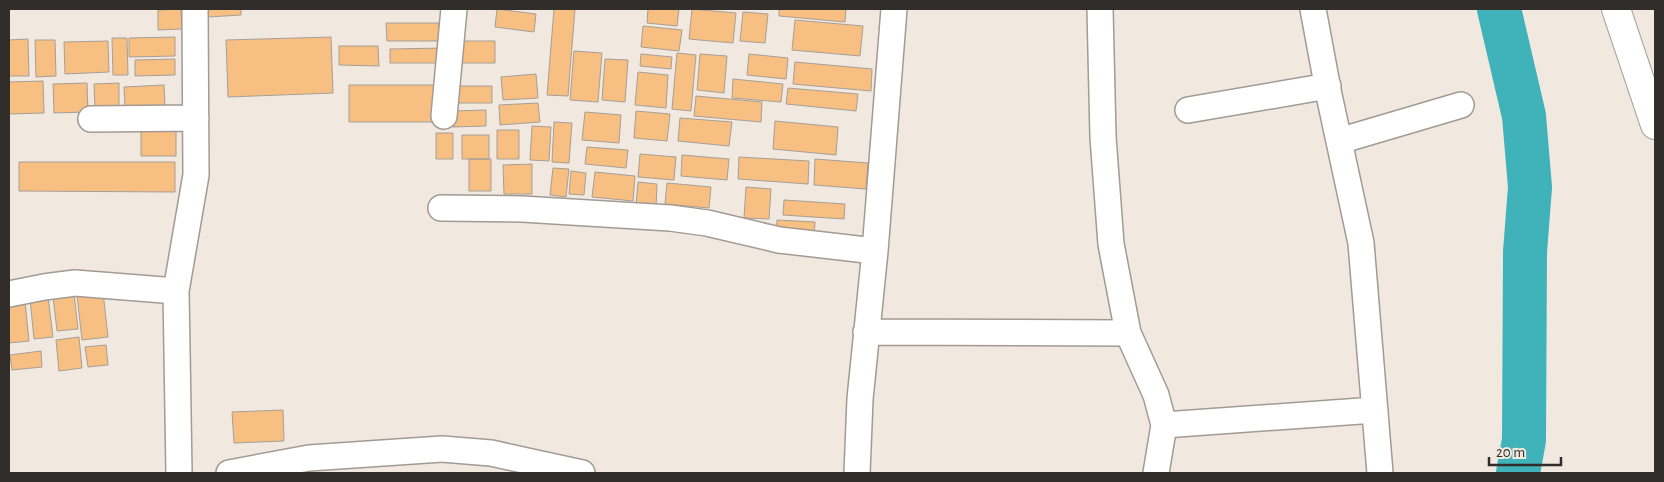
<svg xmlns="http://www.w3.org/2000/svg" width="1664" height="482" viewBox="0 0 1664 482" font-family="'Alegreya Sans',sans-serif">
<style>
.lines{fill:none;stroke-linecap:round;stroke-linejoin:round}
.river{stroke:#40b2b9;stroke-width:44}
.building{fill:#f7bf82;stroke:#a69f97}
.minor-casing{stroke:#a29a93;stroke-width:28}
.highway-casing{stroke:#a29a93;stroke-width:30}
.minor{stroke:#fff;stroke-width:25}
.highway{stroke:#fff;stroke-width:28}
</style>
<rect width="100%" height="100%" fill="#f1e9e0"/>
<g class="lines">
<path class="river" d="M1499,9L1524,116L1530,187L1525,252L1524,440L1518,473"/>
</g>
<path class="building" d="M181,9L182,29L158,30V10Z
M208,9H241V15L208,17Z
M497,9L536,14L534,32L495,27Z
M554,9H575L568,96L547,95Z
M648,9H679L677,26L647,23Z
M692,9L736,13L733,43L689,39Z
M779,9H846L845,22L779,16Z
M743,12L768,14L765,43L740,41Z
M795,20L863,26L860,56L792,50Z
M386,23H439V41H387Z
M643,26L682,30L679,51L641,47Z
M175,37V56L129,57V38Z
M331,37L333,93L228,97L226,40Z
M112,38H127L128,75H113Z
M28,39L29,76H9V40Z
M35,40H55L56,76L36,77Z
M108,41L109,72L65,74L64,42Z
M459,41H495V63H459Z
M339,46H378L379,66L339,65Z
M444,48V63H390V49Z
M574,51L602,53L598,102L570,100Z
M677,53L696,55L691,111L672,109Z
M641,54L672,57L671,69L640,66Z
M700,54L727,56L724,93L697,90Z
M749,54L788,58L786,79L747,75Z
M175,59V75L135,76V60Z
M605,59L628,60L625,102L602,100Z
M795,62L872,69L871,91L793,84Z
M638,72L668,75L666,108L635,105Z
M536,74L538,98L503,100L501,77Z
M733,79L783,84L781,102L732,98Z
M43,81L44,113L9,114V82Z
M87,83L88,112L54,113L53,84Z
M119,83V108L95,109L94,84Z
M164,85L165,106L125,107L124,87Z
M349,85H443V122H349Z
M450,86H492V103H451Z
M788,88L858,94L856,111L786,104Z
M696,96L762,102L761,122L694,116Z
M538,103L540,122L500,125L499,105Z
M486,110V126L453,127V111Z
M636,111L670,114L667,141L634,138Z
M585,112L621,115L619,143L582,140Z
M680,118L732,122L729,146L678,141Z
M775,121L838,127L836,155L773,149Z
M554,122L572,123L569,163L552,162Z
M141,125H176V156H141Z
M532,126L551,127L549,161L530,160Z
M497,130H519V159H497Z
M436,133H453V159H436Z
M462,135H489V159H462Z
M587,147L628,150L626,168L585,164Z
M640,154L676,157L674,180L638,177Z
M682,155L729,159L727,180L681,176Z
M739,157L809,161L808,184L738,179Z
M469,159H491V191H469Z
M815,159L868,163L866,189L814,185Z
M19,162H175V192L19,191Z
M532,164V194H504L503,165Z
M553,168L569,169L566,197L550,195Z
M571,171L586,173L584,195L569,194Z
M595,172L635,176L633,201L592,197Z
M638,182L657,184L656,207L636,205Z
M667,183L711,187L709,208L665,204Z
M746,187L771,189L769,219L744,218Z
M784,200L845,204L844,219L783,215Z
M777,220L815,222L814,239L776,237Z
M103,292L108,337L82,340L77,295Z
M74,293L78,329L57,331L53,296Z
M48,297L53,337L34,339L30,299Z
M25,302L29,341L9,343V304Z
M79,337L82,368L59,371L56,340Z
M106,345L108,365L88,367L85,347Z
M41,351L42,367L12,370L10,355Z
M283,410L284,441L234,443L232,412Z"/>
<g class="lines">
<g class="minor-casing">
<path id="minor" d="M1100,9L1103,137L1111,244L1128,333L1156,395L1164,425L1156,473
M1313,9L1329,95L1361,243L1380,473
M1188,110L1328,86
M444,116L454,9
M91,119L196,118
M1339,141L1461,105
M441,208L522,209L670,218L707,223L779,240L875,251
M9,294L44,287L75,283L176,291
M866,332L1128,333
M1164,425L1375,410
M179,473L176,291L196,175L195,9
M229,473L309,458L442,449L491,453L582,473
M857,473L860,399L875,251L894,9"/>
</g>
<g class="highway-casing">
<path id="highway" d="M1616,9L1655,125"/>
</g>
<use href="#minor" class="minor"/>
<use href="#highway" class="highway"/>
</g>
<rect width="1664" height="482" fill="none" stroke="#302d2a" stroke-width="20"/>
<path d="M1489 457v8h72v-8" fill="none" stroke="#302d2a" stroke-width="2.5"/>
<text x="1496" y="457" font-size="15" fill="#302d2a" stroke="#f1e9e0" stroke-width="4" paint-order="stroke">20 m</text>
</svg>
